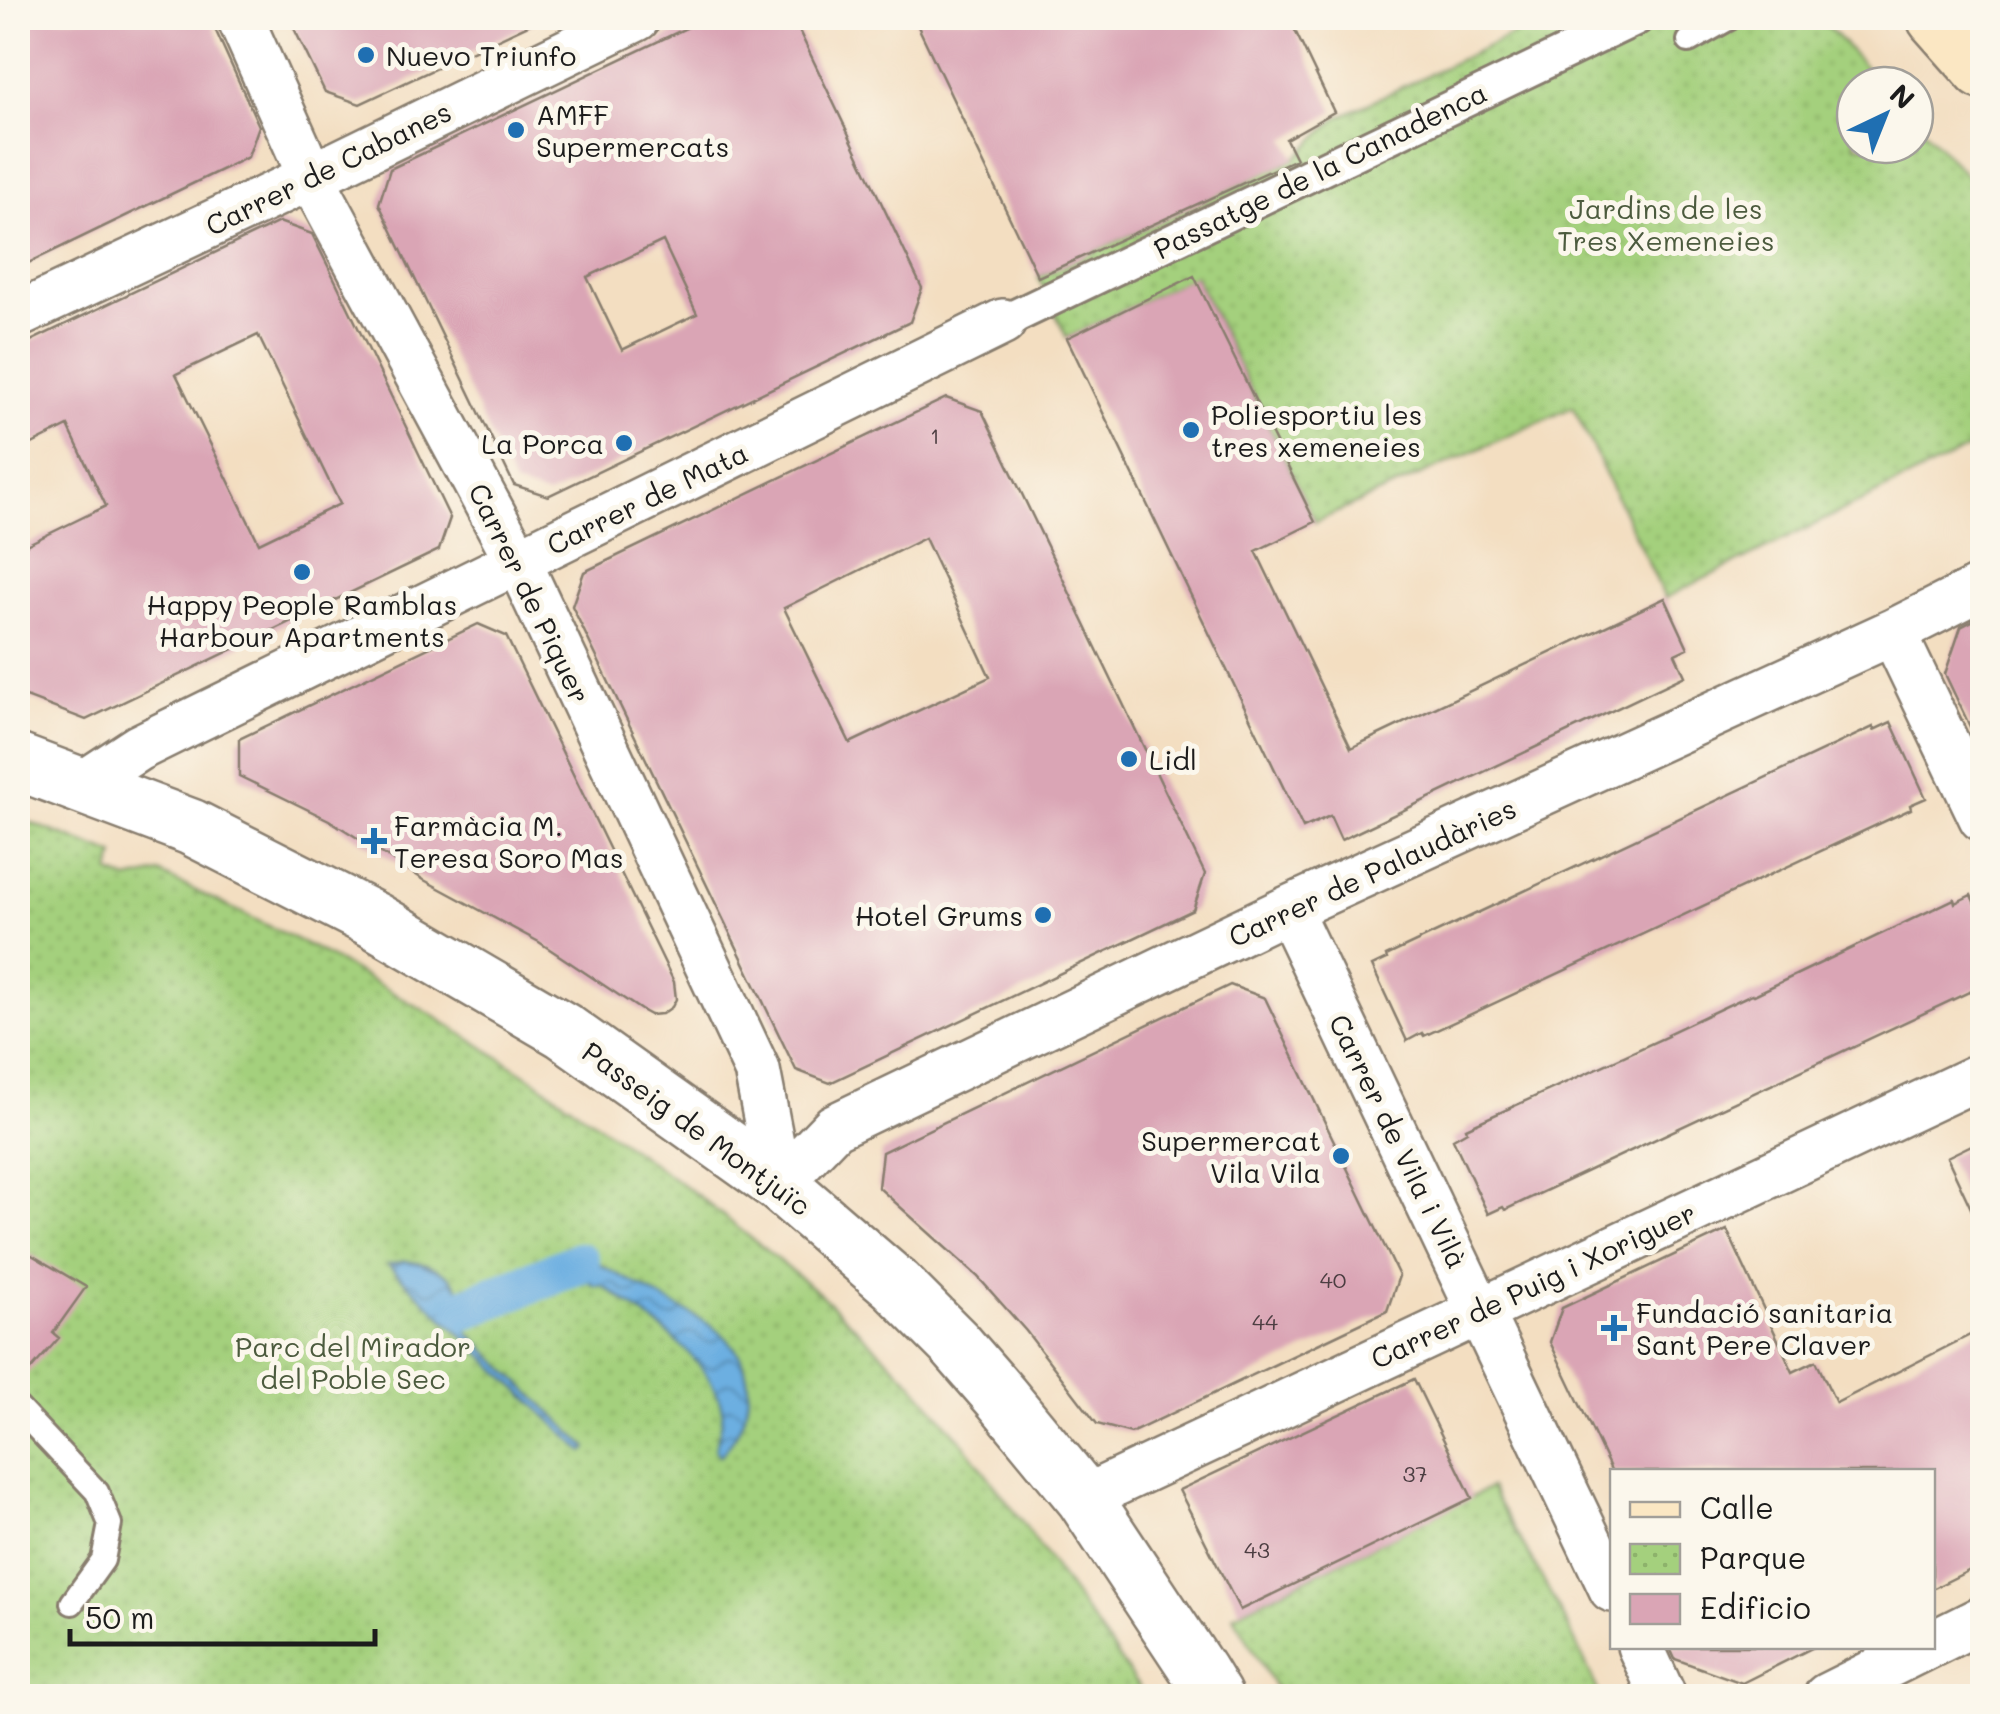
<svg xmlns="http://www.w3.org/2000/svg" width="2000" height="1714" viewBox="0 0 2000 1714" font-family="Mali,sans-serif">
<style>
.park{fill:url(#park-dots);stroke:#60764c;stroke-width:2.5}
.water{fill:url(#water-waves);stroke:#44667e;stroke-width:2.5}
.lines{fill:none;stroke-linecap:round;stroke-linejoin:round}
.canal{stroke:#6cafe1;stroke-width:42}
.building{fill:#daa5b5;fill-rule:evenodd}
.service-casing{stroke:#887d6e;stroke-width:28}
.pedestrian-casing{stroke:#887d6e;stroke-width:38}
.minor-casing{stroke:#887d6e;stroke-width:50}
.tertiary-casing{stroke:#887d6e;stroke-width:60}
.secondary-casing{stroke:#887d6e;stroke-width:60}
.service{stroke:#fff;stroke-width:22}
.pedestrian{stroke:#fff;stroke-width:32}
.minor{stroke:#fff;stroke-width:45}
.tertiary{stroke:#fff;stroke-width:55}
.secondary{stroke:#fbe7c3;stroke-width:55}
.poi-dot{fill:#1f6fb2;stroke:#fbf7ec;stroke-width:4}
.labels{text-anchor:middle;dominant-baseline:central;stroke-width:10;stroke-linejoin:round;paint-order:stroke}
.number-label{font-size:22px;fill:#4c3e42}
.poi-label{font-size:28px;fill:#1c1c1c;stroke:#fbf7ec;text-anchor:start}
.street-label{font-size:28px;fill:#1c1c1c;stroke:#fbf7ec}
.park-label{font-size:28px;fill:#4c5b3e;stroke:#fbf7ec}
</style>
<defs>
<pattern id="park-dots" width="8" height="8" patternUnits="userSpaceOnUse" patternTransform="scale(2.5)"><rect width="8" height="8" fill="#a4d07d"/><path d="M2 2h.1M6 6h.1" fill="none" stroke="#8db26b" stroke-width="1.8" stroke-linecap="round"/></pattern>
<pattern id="water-waves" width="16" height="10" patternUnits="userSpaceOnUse" patternTransform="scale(2.5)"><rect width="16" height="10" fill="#6cafe1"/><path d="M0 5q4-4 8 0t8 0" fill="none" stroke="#588eb6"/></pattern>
</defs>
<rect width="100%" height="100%" fill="#fbf7ec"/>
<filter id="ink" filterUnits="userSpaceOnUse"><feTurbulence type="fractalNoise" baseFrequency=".01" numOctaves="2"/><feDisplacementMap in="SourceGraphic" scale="20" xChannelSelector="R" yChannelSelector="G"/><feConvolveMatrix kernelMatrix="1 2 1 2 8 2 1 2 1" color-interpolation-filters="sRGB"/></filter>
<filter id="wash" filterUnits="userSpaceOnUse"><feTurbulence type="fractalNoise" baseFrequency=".0048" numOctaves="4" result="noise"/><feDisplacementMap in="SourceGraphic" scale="40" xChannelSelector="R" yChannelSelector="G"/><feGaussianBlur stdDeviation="2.25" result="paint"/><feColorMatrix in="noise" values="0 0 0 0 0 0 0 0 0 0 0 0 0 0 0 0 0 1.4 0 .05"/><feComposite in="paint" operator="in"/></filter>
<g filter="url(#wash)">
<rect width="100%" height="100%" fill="#f3dec1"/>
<path class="park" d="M1547,18H1820L1882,85H1855V145H1915V120L1982,193V442L1665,598L1573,407L1315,522L1195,276L1067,338L1038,277L1295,159L1337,118Z
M18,818L115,855L110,873L128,880L159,873L312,947L434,1016L535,1080L696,1194L819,1293L912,1382L964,1444L1021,1520L1145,1696H18Z
M1490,1488C1530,1556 1570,1624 1600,1696H1280L1233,1615Z"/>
<path class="water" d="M586,1257C615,1273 645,1289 674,1305C692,1315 712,1324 726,1338C761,1373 751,1422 720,1456L715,1449C718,1437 724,1421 722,1410C713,1359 643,1313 603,1286H593L577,1259Z
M405,1261C437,1265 459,1275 466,1308C469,1318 470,1324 468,1333L588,1448L584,1452L388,1265Z"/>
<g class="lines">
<path class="canal" d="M466,1308L579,1263"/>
</g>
<g id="blocks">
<path class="building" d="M18,18H210L259,126L248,157L18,268Z
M289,18H543L360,104L325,92Z
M707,18H793L922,288L910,322L548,496L514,485L379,204L390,169ZM663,241L697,314L622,350L587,277Z
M914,18H1289L1334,112L1286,139L1296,159L1038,277Z
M279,222L312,234L336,282L450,518L439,550L86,720L18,694V549L106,506L68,426L18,451V347ZM258,335L340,504L259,543L176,374Z
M1194,276L1315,522L1256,551L1351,748L1665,598L1688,648L1675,654L1685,676L1341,840L1330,816L1303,828L1067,338Z
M946,398L982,411L1205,874L1193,910L830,1083L796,1070L572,606L584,572ZM925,538L990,677L850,743L784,608Z
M1982,616V752L1945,674L1961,627Z
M478,624L506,636L674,982L676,999L672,1007L662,1014L650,1015L641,1010L539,942L424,880L329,820L239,776V739Z
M1891,722L1926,798L1910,805L1911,809L1424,1036L1422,1033L1407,1041L1372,966L1387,959L1386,956L1873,727L1874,730Z
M1971,895L1982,920V986L1530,1198L1505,1210L1503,1207L1488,1214L1453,1139L1467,1131L1466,1128L1668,1036L1667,1034L1752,994L1754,995L1954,899L1955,903Z
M1230,985L1265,998L1399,1276L1387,1311L1131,1433L1097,1424L1026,1331L977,1276L878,1187L882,1152Z
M1982,1140V1232L1947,1157Z
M1727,1230L1793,1372L1816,1361L1836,1403L1982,1329V1564L1932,1589V1472H1612L1550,1342L1562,1308Z
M30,1254L86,1287L53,1333L59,1338L18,1384V1277Z
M1414,1379L1472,1498L1240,1610L1179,1490Z
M1669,1646H1816L1742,1683L1675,1659Z"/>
</g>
</g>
<g filter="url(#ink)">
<use href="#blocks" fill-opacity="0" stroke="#887d6e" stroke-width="2.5"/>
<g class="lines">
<g class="service-casing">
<path id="service" d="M1689,41L1730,18
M18,1408L97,1492L110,1524L103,1560L72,1603"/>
</g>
<g class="pedestrian-casing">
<path id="pedestrian" d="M1003,322L1637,18"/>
</g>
<g class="minor-casing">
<path id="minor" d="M240,18L311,177L518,561L757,1070L779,1184
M18,315L311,177L637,18
M1893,632L1982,818
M80,786L138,748L1003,322
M1288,909L1612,1589
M779,1184L834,1127L1288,909L1893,632L1982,587
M1084,1498L1982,1075
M1932,1644L1982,1619
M1640,1646L1663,1696
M1827,1696L1927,1646"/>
</g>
<g class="tertiary-casing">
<path id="tertiary" d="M18,762L191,827L374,920L564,1031L779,1184L896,1285L955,1344L1001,1397L1084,1498L1200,1673L1214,1696"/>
</g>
<g class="secondary-casing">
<path id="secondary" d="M1935,18L1982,71"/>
</g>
<use href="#service" class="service"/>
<use href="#pedestrian" class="pedestrian"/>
<use href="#minor" class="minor"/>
<use href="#tertiary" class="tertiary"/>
<use href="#secondary" class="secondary"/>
</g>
</g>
<g class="poi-dot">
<circle cx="366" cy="55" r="10"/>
<circle cx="516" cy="130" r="10"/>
<circle cx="1191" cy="430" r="10"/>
<circle cx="624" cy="443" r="10"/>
<circle cx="302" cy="572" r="10"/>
<circle cx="1129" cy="759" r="10"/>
<path d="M369 826h10v10h10v10h-10v10h-10v-10h-10v-10h10z"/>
<circle cx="1043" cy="915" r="10"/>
<circle cx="1341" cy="1156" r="10"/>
<path d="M1609 1313h10v10h10v10h-10v10h-10v-10h-10v-10h10z"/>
</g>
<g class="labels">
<g class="number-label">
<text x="935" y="435">1</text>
<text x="1333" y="1279">40</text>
<text x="1265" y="1321">44</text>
<text x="1415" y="1473">37</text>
<text x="1257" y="1549">43</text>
</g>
<g class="poi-label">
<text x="386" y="55">Nuevo Triunfo</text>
<text x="536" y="114">AMFF<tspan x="536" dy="32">Supermercats</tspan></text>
<text x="1211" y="414">Poliesportiu les<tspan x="1211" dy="32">tres xemeneies</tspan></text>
<text x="604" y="443" text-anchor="end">La Porca</text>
<text x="302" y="604" text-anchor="middle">Happy People Ramblas<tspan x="302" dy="32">Harbour Apartments</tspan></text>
<text x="1149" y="759">Lidl</text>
<text x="394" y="825">Farmàcia M.<tspan x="394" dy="32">Teresa Soro Mas</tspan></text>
<text x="1023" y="915" text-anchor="end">Hotel Grums</text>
<text x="1321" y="1140" text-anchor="end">Supermercat<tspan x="1321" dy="32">Vila Vila</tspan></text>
<text x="1636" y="1312">Fundació sanitaria<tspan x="1636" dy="32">Sant Pere Claver</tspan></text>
</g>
<g class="street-label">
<text transform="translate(328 168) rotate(-26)">Carrer de Cabanes</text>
<text transform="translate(1320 170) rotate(-26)">Passatge de la Canadenca</text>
<text transform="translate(647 498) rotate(-26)">Carrer de Mata</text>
<text transform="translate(530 593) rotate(64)">Carrer de Piquer</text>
<text transform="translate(1372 872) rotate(-25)">Carrer de Palaudàries</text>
<text transform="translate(697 1128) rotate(36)">Passeig de Montjuïc</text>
<text transform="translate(1399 1141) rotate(64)">Carrer de Vila i Vilà</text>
<text transform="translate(1533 1285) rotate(-25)">Carrer de Puig i Xoriguer</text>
</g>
<g class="park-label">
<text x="1666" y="208">Jardins de les<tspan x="1666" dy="32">Tres Xemeneies</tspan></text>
<text x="353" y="1346">Parc del Mirador<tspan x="353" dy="32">del Poble Sec</tspan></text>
</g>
</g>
<rect width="2000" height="1714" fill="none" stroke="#fbf7ec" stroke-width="60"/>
<rect x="1610" y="1469" width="325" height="180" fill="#fbf7ec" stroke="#a29f99" stroke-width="2.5"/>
<rect x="1630" y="1502" width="50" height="15" fill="#fbe7c3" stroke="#a29f99" stroke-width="2.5"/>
<text x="1700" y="1519" font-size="30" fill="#1c1c1c">Calle</text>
<rect x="1630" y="1544" width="50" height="30" fill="url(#park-dots)" stroke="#a29f99" stroke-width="2.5"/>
<text x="1700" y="1569" font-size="30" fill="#1c1c1c">Parque</text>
<rect x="1630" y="1594" width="50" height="30" fill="#daa5b5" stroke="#a29f99" stroke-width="2.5"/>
<text x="1700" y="1619" font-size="30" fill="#1c1c1c">Edificio</text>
<g transform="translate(1885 115) rotate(43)"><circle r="48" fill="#fbf7ec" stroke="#a29f99" stroke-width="2.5"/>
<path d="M0-8L18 38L0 25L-18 38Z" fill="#1f6fb2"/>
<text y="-15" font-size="28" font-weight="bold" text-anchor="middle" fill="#1c1c1c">N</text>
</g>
<path d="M70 1629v15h305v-15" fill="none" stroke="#1c1c1c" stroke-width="5"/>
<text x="85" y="1629" font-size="30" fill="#1c1c1c" stroke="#fbf7ec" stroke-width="8" paint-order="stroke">50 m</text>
</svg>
